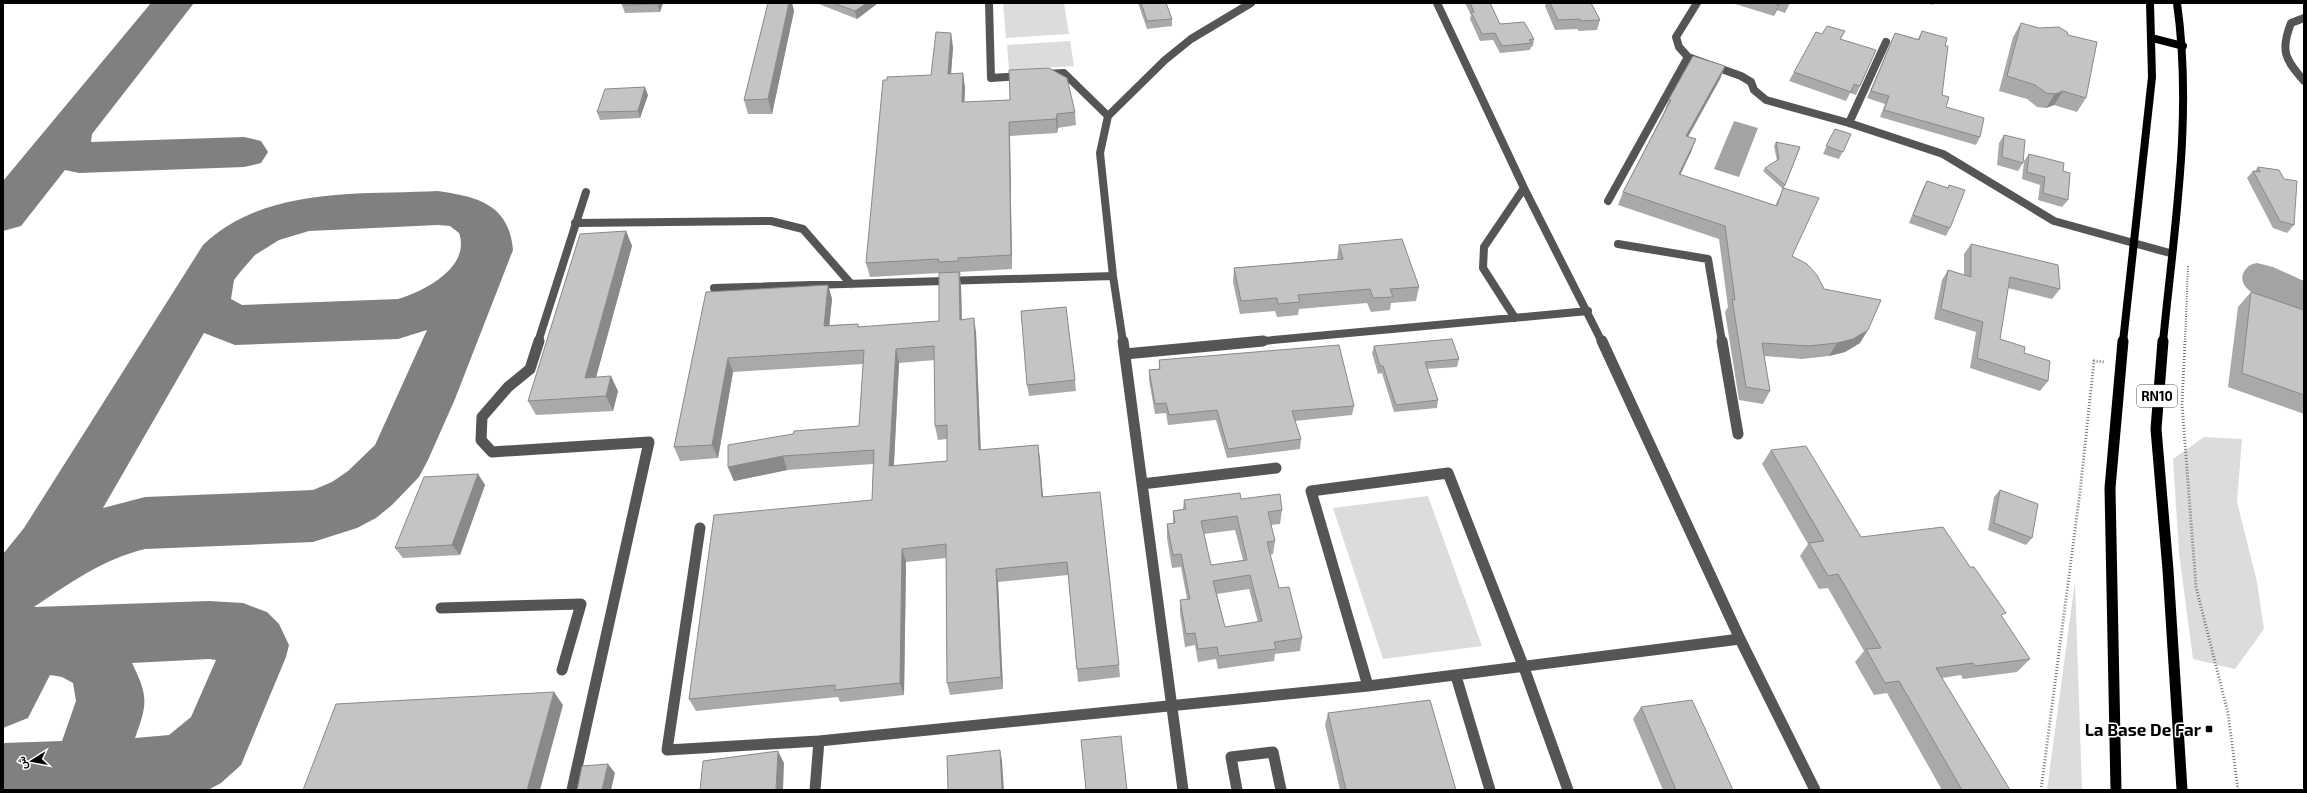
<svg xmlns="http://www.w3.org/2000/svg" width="2307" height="793" viewBox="0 0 2307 793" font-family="'Exo 2',Vazirmatn,sans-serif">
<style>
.green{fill:#dcdcdc}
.water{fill:#a3a3a3}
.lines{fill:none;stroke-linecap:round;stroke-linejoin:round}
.taxiway{fill:#808080;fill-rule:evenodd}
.path-far1{stroke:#777;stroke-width:2;stroke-dasharray:1 1.5;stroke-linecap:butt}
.path{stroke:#777;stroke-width:3;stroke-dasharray:1 2;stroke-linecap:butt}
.minor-far1{stroke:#555;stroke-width:8}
.minor{stroke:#555;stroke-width:11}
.major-far1{stroke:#000;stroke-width:8}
.major{stroke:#000;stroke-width:11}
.wall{fill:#a9a9a9;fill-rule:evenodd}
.shaded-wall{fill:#898989}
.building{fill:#c4c4c4;stroke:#898989;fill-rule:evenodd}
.poi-dot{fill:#000;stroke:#fff;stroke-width:1.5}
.labels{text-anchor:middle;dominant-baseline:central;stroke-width:3;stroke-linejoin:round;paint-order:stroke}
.shield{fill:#fff;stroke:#4c4c4c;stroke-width:1}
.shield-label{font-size:13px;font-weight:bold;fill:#000}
.near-poi-label{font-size:17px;font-weight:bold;fill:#000;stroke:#fff;text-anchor:end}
</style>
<rect width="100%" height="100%" fill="#fff"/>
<path class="green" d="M1003,3H1064L1069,34L1006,38Z
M1070,41L1074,66L1009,70L1007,45Z
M2204,437L2242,439L2237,502L2257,582L2264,629L2235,669L2193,659L2179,553L2173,459Z
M1428,496L1482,646L1383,659L1333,508Z
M2075,581L2082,790H2047Z"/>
<path class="water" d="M1734,121L1758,128L1739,177L1714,169Z
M2257,263L2273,267L2304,281V315C2290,309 2235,295 2243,274C2246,267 2250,264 2257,263Z"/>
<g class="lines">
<path class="taxiway" d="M151,3H194L92,134L91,142L244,137L261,141L268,152L261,163L244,167L79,173L65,170L21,226L3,231V181Z
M438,191C478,197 509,204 513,250L455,399L428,460L419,477L392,505L376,518L357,528L313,542L145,549C103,559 70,583 34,607L209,601L243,603L267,612L279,624L289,645L286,657L241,765L221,783L208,790H3V743L62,741L76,701L73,683L62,677L50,675L28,718L3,728V554L24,528L203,245C265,186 359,195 438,191ZM438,225L450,226L459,233C471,267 425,291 398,299L242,305L231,299L234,280L241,271L255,255L279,240L309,231ZM427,330L375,445L348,471L332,482L313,490L145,497L103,508L204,333L235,345L398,339ZM209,659L216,660L191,717L169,735L135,738C148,703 148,696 132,663Z"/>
<path class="path-far1" d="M2185,342L2188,265"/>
<path class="path" d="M2185,341L2182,404L2196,587L2228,713L2238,790
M2041,790L2080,492L2094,361L2105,362"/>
<path class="minor-far1" d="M989,3L991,78L1022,76
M1437,3L1524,188L1602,342
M1697,3L1676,37L1679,47L1688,57L1741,76L1751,82L1754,90L1766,100L1849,123L1943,154L2054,221L2170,253
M2304,18L2291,23C2280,51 2285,59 2304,81
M1044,74L1064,73L1108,116
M1849,123L1886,42
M1608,201L1688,57
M575,223L771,221L803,229L851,284
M1618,244L1708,259L1722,342
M714,288L1113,276
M1515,318L1483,268L1484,247L1524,188
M538,342L586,192
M1123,342L1113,276L1100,153L1108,116L1165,60L1191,39L1251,3
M1252,342L1588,311"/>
<path class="minor" d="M539,341L530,369L508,387L482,417L481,440L492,452L649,442L572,790
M1123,341L1183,790
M1602,341L1740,639L1815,790
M1722,341L1738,434
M1125,354L1263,341
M1142,484L1276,468
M700,528L667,750L819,741L815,790
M441,608L581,604L562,670
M1456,676L1490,790
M1368,686L1311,491L1448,473L1523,665L1568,790
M819,741L1368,686L1740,639
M1237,790L1231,757L1273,752L1281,790"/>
<path class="major-far1" d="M2152,38L2183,46
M2123,342L2152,77L2150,3
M2163,342C2174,229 2193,116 2177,3"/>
<path class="major" d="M2163,341L2156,429L2168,570L2182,790
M2116,790L2110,488L2123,341"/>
</g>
<path class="wall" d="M623,3H663L660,12L625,13L622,5Z
M768,3H792L794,11L772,114H748L744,100Z
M819,3H878L857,19L819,4Z
M1138,3H1166L1172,19V26L1147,29Z
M1465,3H1490L1500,24L1534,39L1533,46L1531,47L1530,50L1500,53L1493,40L1480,41L1470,19L1471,15Z
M1546,3H1591L1600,20L1597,30L1578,31V29L1555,30L1545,6Z
M1732,3H1790L1785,13L1777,10L1774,16Z
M1926,3H1934L1933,5Z
M2021,23L2086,98L2077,112L2054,105L2046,108L2037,107L2027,99L1999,91L2013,37Z
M1845,31L1841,39L1860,86L1856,95L1850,93L1846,101L1789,81L1794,72L1822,34Z
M1922,31L1945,46L1942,95L1946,107L1980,137L1976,145L1880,117L1885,104L1867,98L1895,33L1918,39Z
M953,47L951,74L965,87L964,102L1075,112L1076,125L1058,128L1057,133L1010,136L1012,269L960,272L961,275H959L961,286L962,319L976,332L981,450L1038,445L1043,497L1119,665L1120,677L1078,682L1068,575L998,582L1003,689L950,695L947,683L946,558L906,562L904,695L840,702L838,697L696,711L689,699L872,500L873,464L787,470L734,481L728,467L859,426L863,364L733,372L718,458L680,461L674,447L706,292L828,285L832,299L829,325L858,324L859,327L939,321V273L870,277L866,263L931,75ZM935,360V426L938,440L947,439V461L894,466L899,363Z
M1725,66L1720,79L1688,137L1691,152L1680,175L1775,206L1783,189L1763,171L1765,168L1777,161L1774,146L1776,142L1800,147L1784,188L1792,256L1824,289L1860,343L1845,352L1829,356L1802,359L1764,356L1770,391L1763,404L1739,400L1725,312L1728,307L1719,239L1618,205L1623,192L1664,112L1669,99Z
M648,95L640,118L600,120L597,112Z
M1835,129L1851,134L1839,159L1823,154Z
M2004,135L2023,163L2018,171L1997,165L1999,143Z
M2029,154L2063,171L2068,200L2062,207L2038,200L2040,185L2022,179L2024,161Z
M2258,167L2294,225L2287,233L2273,228L2247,178L2253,171H2255Z
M1927,181L1948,188L1949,185L1950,228L1946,236L1909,223L1923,188Z
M626,231L632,246L596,377L618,391L613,411L536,415L528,401Z
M1971,244L2060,289L2052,299L2008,288L2000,339L2024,353L2048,381L2040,391L1970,368L1976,332L1934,319L1942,280L1948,270L1964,275V254Z
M1339,245L1419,287L1416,301L1391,303L1390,310L1371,312L1367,303L1299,309L1298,315L1277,317L1275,311L1240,314L1233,282L1234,268L1337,259Z
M2251,292L2304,310V414L2228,387L2238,307Z
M1374,346L1459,359L1457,367L1427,369L1438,400L1437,408L1394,412L1382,373L1378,374L1372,353Z
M1159,360L1354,406L1352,415L1295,421L1301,439L1300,449L1227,458L1216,420L1168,425L1166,413L1155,414L1149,380V370L1159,369Z
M1075,380L1076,391L1029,396L1027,385Z
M1771,450L1861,537L2002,617L2030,659L2017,672L1963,679L1961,675L1942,678L2010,790H1942L1887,693L1874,695L1855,662L1864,651L1828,588L1819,589L1800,556L1808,544L1762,464Z
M478,474L485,485L460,555L403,558L395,548Z
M2000,490L2032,538L2026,545L1988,530L1994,497Z
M1241,499L1282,510L1280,524L1271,525L1275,541L1273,554L1270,555L1279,588L1302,638L1300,651L1275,654L1274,661L1218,669L1216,659L1198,662L1195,645L1185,647L1180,613V600L1187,599L1181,567L1172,568L1167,538V524H1173V511L1183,509L1184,500ZM1235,530L1243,560L1211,565L1204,534ZM1249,589L1258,622L1225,627L1217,594Z
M1641,707L1733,790H1663L1633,719Z
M1328,713L1456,790H1340L1325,725Z"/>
<path class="shaded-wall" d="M658,3H663L660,12L657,4Z
M789,3H792L794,11L772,114L768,99Z
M867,3H878L857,19L855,11Z
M1779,3H1780L1777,10L1774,16Z
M951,33L953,47L950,87L948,74Z
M1725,66L1720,79L1681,149L1686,136Z
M963,73L965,87L964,116L962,102Z
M645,87L648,95L640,118L638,111Z
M2063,91L2054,105L2046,108L2055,94Z
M1057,114L1058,128L1057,133L1056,119Z
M1009,122L1010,136L1012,269L1011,255Z
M1696,139L1691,152L1674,188L1679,174Z
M626,231L632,246L592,392L585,378Z
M959,272L961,286L962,334L960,320Z
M828,285L832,299L828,340L824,326Z
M974,318L976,332L981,464L979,450Z
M1868,330L1860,343L1845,352L1829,356L1837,343Z
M896,349L899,363L893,480L889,466Z
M728,358L733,372L718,458L712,445Z
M611,376L618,391L613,411L606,396Z
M1038,445L1040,458L1044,511L1042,497Z
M783,456L787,470L734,481L728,467Z
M478,474L485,485L460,555L452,545Z
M902,549L906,562L904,695L900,683Z
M996,569L998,582L1003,689L1001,677Z
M554,692L563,705L540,790H527Z
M1000,750L1002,761L1004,790H1002Z
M778,751L784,763L783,790H776Z
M608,764L615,773L611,790H602Z"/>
<path class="building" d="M623,3H658L657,4L622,5Z
M768,3H789L768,99L744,100Z
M833,3H867L855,11Z
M1141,3H1166L1172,19L1147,21Z
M1470,3H1490L1500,24L1524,22L1534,39L1529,40L1532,43L1502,46L1495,33L1482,34L1471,12H1474Z
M1550,3H1591L1600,20L1581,21L1580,19L1558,20Z
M1773,3H1779L1778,5Z
M2021,23L2039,28L2059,27L2067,32L2068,35L2097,42L2086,98L2063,91L2055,94L2046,93L2035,85L2007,76Z
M1827,26L1845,31L1840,39L1876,50L1860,86L1854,84L1851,92L1794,72L1816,32L1822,34Z
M1922,31L1947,38L1945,46H1948L1942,95L1949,97L1946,107L1984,118L1980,137L1884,110L1889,96L1871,91L1895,33L1919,40Z
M936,32L951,33L948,74L963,73L962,102L1010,100L1009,70L1049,68L1067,78L1075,112L1057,114L1056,119L1009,122L1011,255L958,258V261L939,262L938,259L866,263L883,80H887V77L931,75Z
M1693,56L1725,66L1686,136L1696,139L1679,174L1777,206L1783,188L1819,198L1792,256L1807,264L1817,275L1824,289L1881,300L1868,330L1853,339L1837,343L1809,346L1762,343L1770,391L1746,387L1732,299L1735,300L1725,226L1623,192L1671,100L1669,99Z
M645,87L638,111L597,112L605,89Z
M1835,129L1851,134L1843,152L1826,146Z
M2004,135L2025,140L2023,163L2002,157Z
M1776,142L1800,147L1785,185L1765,168L1779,159Z
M2029,154L2064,163L2063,171L2070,173L2068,200L2043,193L2045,177L2027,172Z
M2258,167L2279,170L2284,179L2297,181L2294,225L2280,221L2253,171L2260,172Z
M1927,181L1948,188L1949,185L1965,190L1950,228L1913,215Z
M626,231L585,378L611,376L606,396L528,401L580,234Z
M1402,239L1419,287L1390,289L1393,297L1373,298L1370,289L1298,295L1300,302L1278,304L1277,298L1241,301L1234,268L1343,259L1339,245Z
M1971,244L2058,265L2060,289L2010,277L2000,339L2025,347L2024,353L2050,361L2048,381L1977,358L1983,322L1941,309L1948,270L1971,277Z
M959,272L960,320L974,318L979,450L1038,445L1042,497L1100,492L1119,665L1077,669L1067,562L996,569L1001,677L947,683L946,544L902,549L900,683L835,690V685L689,699L714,515L872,500L874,450L783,456L728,467V445L793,434L794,431L859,426L864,350L728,358L712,445L674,447L706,292L828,285L824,326L858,324V327L939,321V273ZM934,346L935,426L947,425V461L889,466L896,349Z
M2251,292L2304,310V395L2242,373Z
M1066,307L1075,380L1027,385L1021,311Z
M1452,339L1459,359L1425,362L1438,400L1396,405L1383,366H1380L1374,346Z
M1339,345L1354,406L1292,411L1301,439L1228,449L1217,410L1169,415L1166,403L1155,404L1149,370L1160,369L1159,360Z
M1806,446L1861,537L1943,527L1970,567H1974L2006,613L2001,615L2030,659L1975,666L1973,663L1936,668L2010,790H1962L1899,681L1885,683L1866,649L1881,648L1838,574L1828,576L1809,543L1824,541L1771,450Z
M478,474L452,545L395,548L424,477Z
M2000,490L2038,504L2032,538L1994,523Z
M1240,493L1241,499L1280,494L1282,510L1268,512L1275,541L1267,542L1279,588L1289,587L1302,638L1274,642L1276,649L1219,656L1217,647L1198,649L1195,633L1186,634L1180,600L1190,599L1181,554L1173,555L1167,524L1175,523L1173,511L1186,509L1184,500ZM1237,516L1247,560L1211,565L1201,521ZM1250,575L1262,621L1225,627L1213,581Z
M554,692L527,790H303L336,704Z
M1430,700L1456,790H1346L1328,713Z
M1692,700L1733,790H1676L1641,707Z
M1121,736L1127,790H1086L1081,740Z
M1000,750L1002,790H948L947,756Z
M778,751L776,790H700L703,761Z
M608,764L602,790H577L582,766Z"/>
<rect class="poi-dot" x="2205" y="725" width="8" height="8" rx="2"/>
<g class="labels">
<rect class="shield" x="2137" y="385" width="40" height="22" rx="3"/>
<g class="shield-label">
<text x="2157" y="396">RN10</text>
</g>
<g class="near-poi-label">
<text x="2201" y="729">La Base De Far</text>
</g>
</g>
<rect width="2307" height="793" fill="none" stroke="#000000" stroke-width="8"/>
<g transform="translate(32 761) rotate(259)" stroke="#ffffff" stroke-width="3" paint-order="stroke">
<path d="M0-3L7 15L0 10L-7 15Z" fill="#000000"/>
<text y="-6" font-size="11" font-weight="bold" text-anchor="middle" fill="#000000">ش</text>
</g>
</svg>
